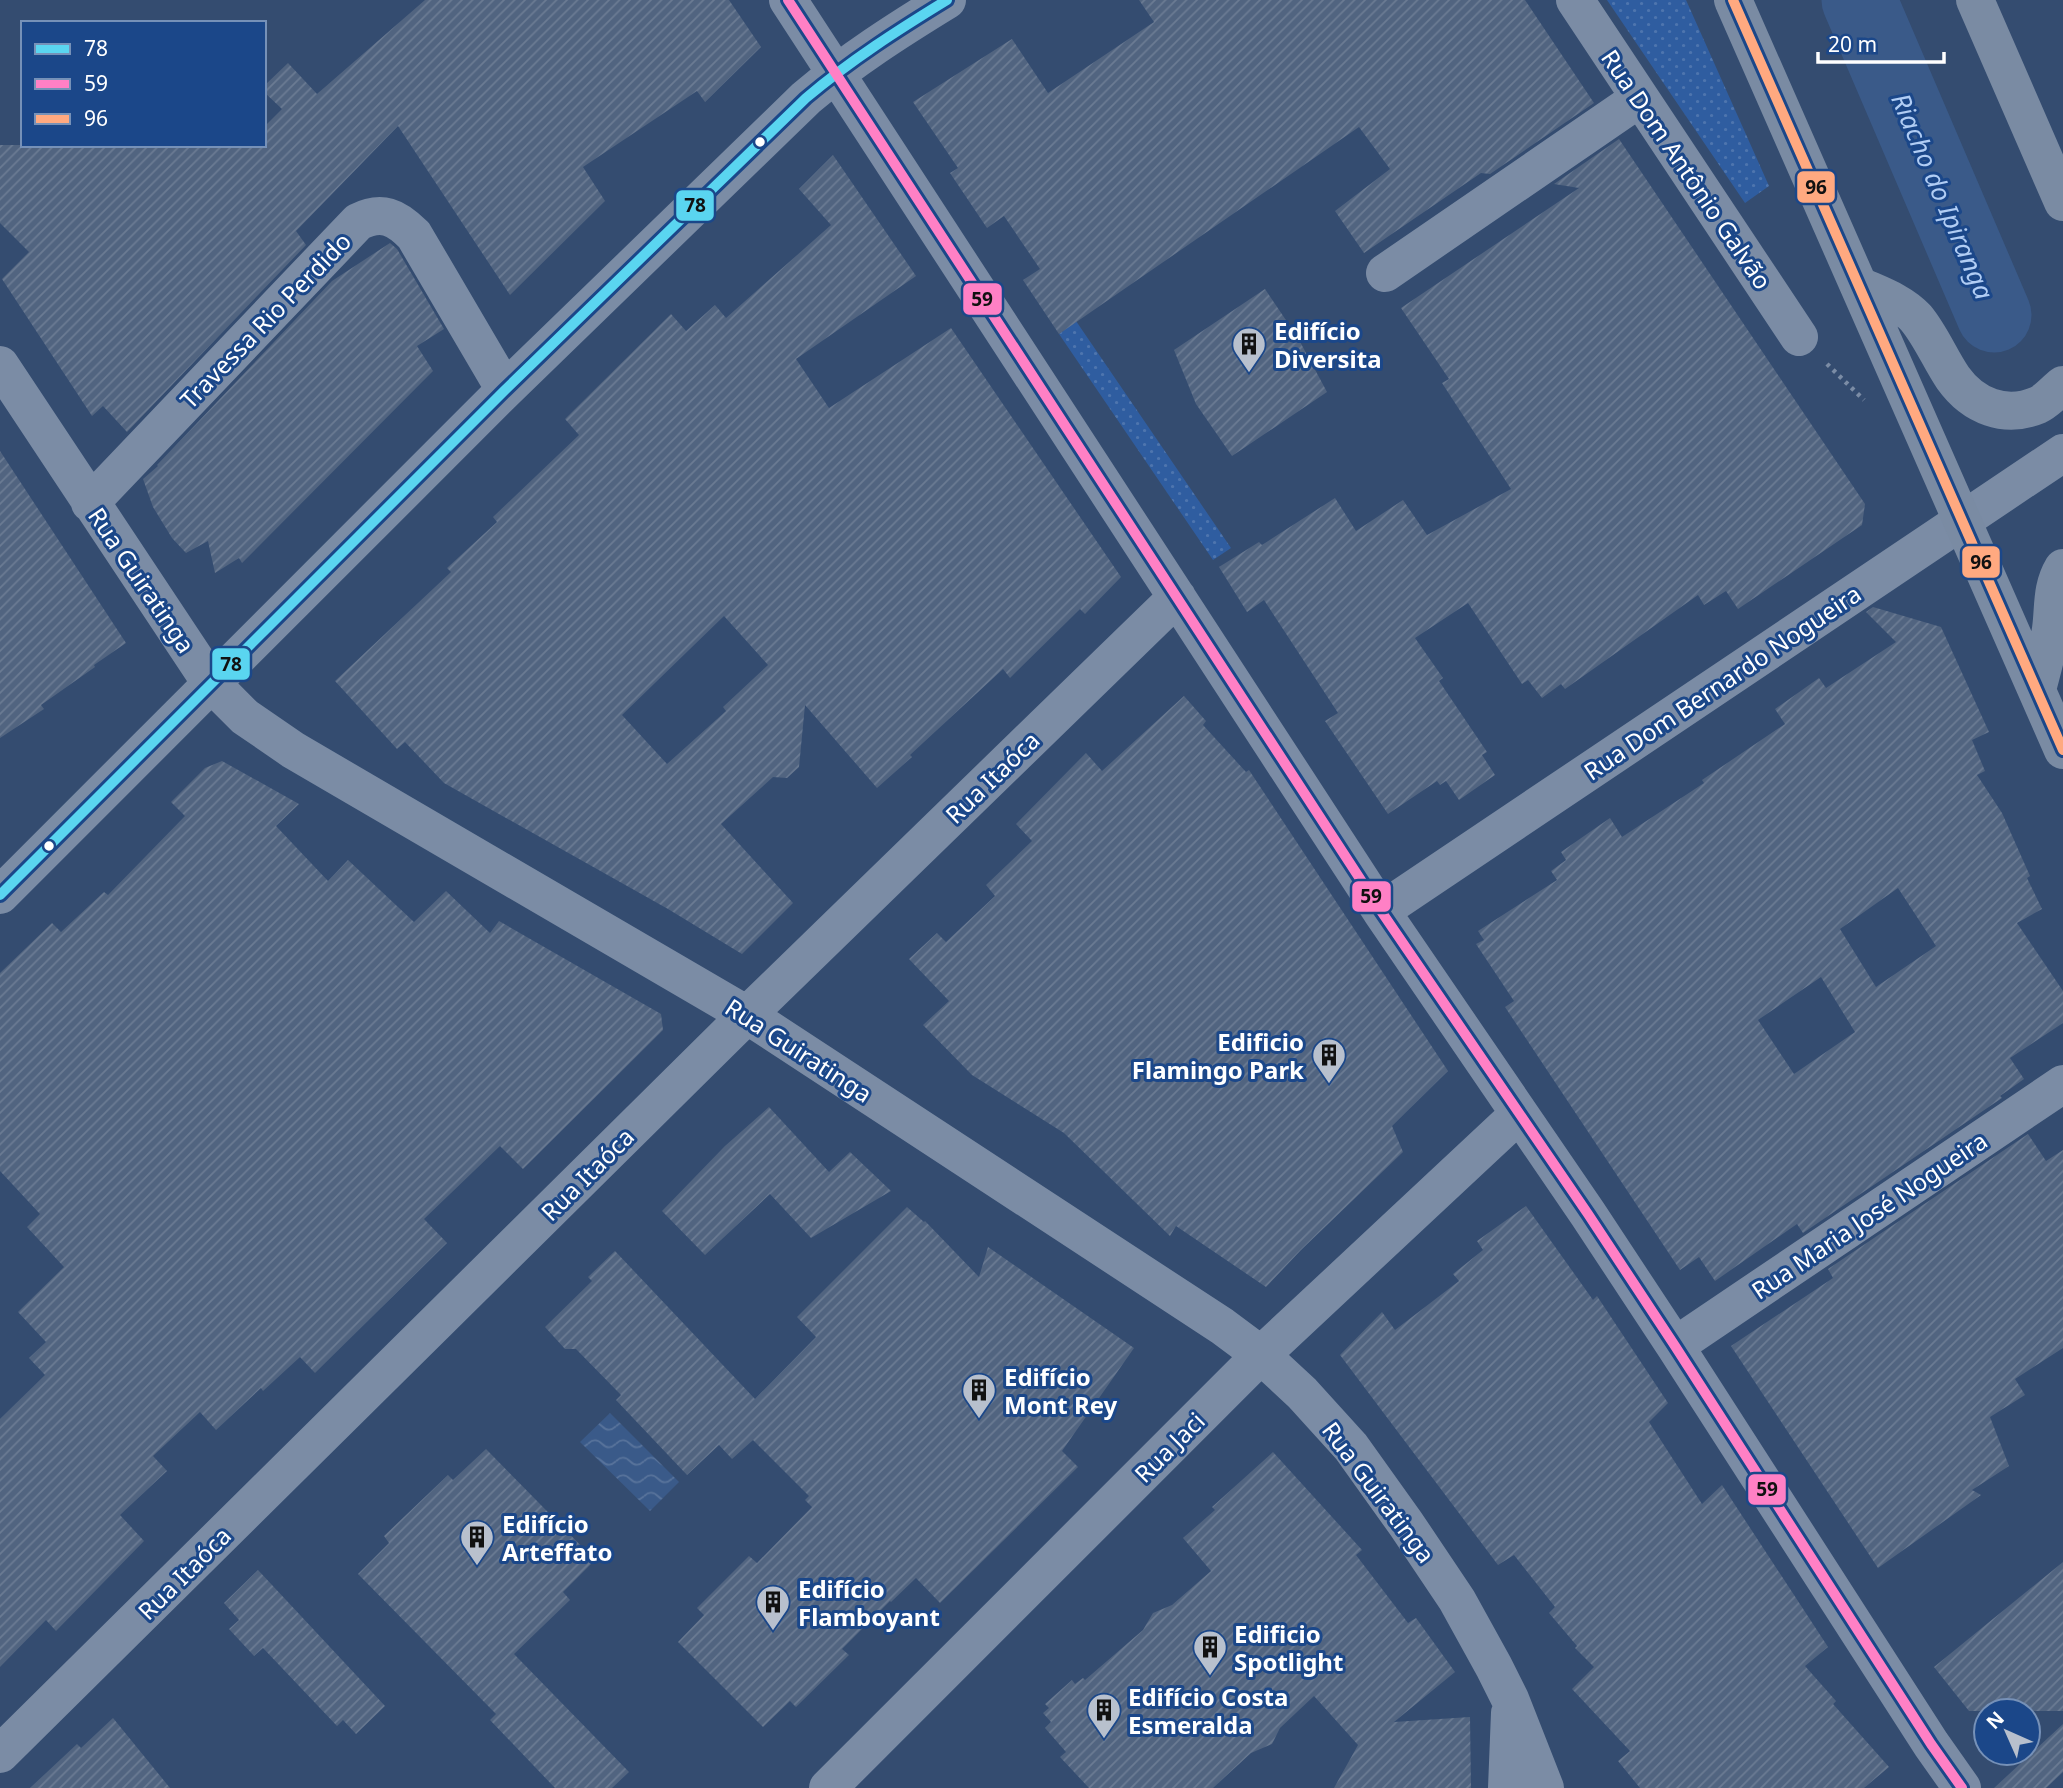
<svg xmlns="http://www.w3.org/2000/svg" width="2063" height="1788" viewBox="0 0 2063 1788" font-family="'Noto Sans',sans-serif">
<style>
.park{fill:url(#park-dots)}
.water{fill:url(#water-waves)}
.lines{fill:none;stroke-linecap:round;stroke-linejoin:round}
.river{stroke:#3a5a89;stroke-width:75}
.building{fill:url(#building-hatch);fill-rule:evenodd}
.path{stroke:#7b8ca5;stroke-width:4.5;stroke-dasharray:3.5 5;stroke-linecap:butt}
.minor{stroke:#7b8ca5;stroke-width:38}
.major{stroke:#7a8ba3;stroke-width:38}
.bus-1-casing{stroke:#1b4789;stroke-width:16}
.bus-2-casing{stroke:#1b4789;stroke-width:16}
.bus-3-casing{stroke:#1b4789;stroke-width:16}
.bus-1{stroke:#5ad5f0;stroke-width:10}
.bus-2{stroke:#ff80c5;stroke-width:10}
.bus-3{stroke:#ffa980;stroke-width:10}
.bus-dot{fill:#fff;stroke:#1b4789;stroke-width:2.5}
.labels{text-anchor:middle;dominant-baseline:central;stroke-width:6;stroke-linejoin:round;paint-order:stroke}
.street-label{font-size:24px;fill:#fff;stroke:#1b4789}
.poi-label{font-size:24px;font-weight:bold;fill:#fff;stroke:#1b4789;text-anchor:start}
.water-label{font-size:26px;font-style:italic;fill:#b1cdf4;stroke:#1b4789}
.line-badge{stroke:#1b4789;stroke-width:2.5}
.pale-badge-label{font-size:19px;text-anchor:middle;font-weight:bold;fill:#111}
</style>
<defs>
<pattern id="park-dots" width="8" height="8" patternUnits="userSpaceOnUse" patternTransform="scale(1.75)"><rect width="8" height="8" fill="#2f5da0"/><path d="M2 2h.1M6 6h.1" fill="none" stroke="#4e75ae" stroke-width="1.8" stroke-linecap="round"/></pattern>
<pattern id="water-waves" width="16" height="10" patternUnits="userSpaceOnUse" patternTransform="scale(1.75)"><rect width="16" height="10" fill="#3a5a89"/><path d="M0 5q4-4 8 0t8 0" fill="none" stroke="#58739b"/></pattern>
<pattern id="building-hatch" width="6" height="6" patternUnits="userSpaceOnUse" patternTransform="scale(1.75)"><rect width="6" height="6" fill="#516480"/><path d="M-1 1l2-2M0 6l6-6M5 7l2-2" fill="none" stroke="#6b7b93"/></pattern>
</defs>
<rect width="100%" height="100%" fill="#344c70"/>
<path class="park" d="M1607,0H1686L1769,186L1745,203Z
M1076,321L1231,548L1213,560L1059,334Z"/>
<path class="water" d="M610,1413L679,1482L650,1511L580,1442Z"/>
<g class="lines">
<path class="river" d="M1859,0L1994,315"/>
</g>
<path class="building" d="M425,0H729L761,47L705,102L697,91L583,167L605,201L510,295L398,126L296,231L306,245L127,432L103,406L92,416L2,279L29,252L0,223V145H264V127L282,109L264,92V86L288,63L317,94Z
M1139,0H1525L1594,103L1490,174L1481,173L1364,253L1335,211L1390,169L1359,127L1059,334L1023,280L1040,269L1004,216L987,228L950,173L958,168L913,102L1012,39L1048,93L1154,22Z
M1619,139L1865,504L1862,525L1738,609L1726,591L1704,605L1698,595L1565,689L1561,684L1542,698L1528,680L1522,684L1468,603L1415,638L1443,678L1439,681L1487,752L1482,755L1495,775L1459,800L1446,781L1440,785L1437,781L1388,814L1325,721L1338,713L1264,600L1247,612L1219,567L1259,542L1262,545L1335,498L1356,531L1403,500L1427,535L1511,489L1442,383L1449,379L1401,308L1579,188L1554,184Z
M833,155L916,276L796,359L829,408L951,328L1121,577L1085,614L1080,609L1010,678L1003,669L910,755L912,757L877,788L805,705L799,767L787,778L773,777L721,824L793,903L742,954L668,909L444,783L405,742L397,749L335,681L451,572L447,568L497,522L493,517L579,435L565,419L671,314L686,331L715,305L726,318L831,225L799,189ZM724,616L768,665L723,707L726,711L667,764L622,715Z
M390,243L397,249L444,329L417,346L433,371L242,563L239,558L215,573L208,541L186,553L172,538L153,507L143,479L158,466L157,465L332,281Z
M1265,289L1298,338L1327,392L1232,456L1196,404L1174,350Z
M0,451L126,643L94,665L95,667L41,705L44,709L0,738Z
M1873,607L1941,627L1989,732L1972,740L1985,771L1977,775L2002,813L2030,876L2027,878L2042,909L2017,923L2063,991V1023L2010,1058L2024,1079L2000,1096L2002,1098L1803,1233L1797,1224L1715,1281L1699,1257L1680,1270L1505,1007L1514,1001L1476,944L1484,940L1478,931L1557,880L1551,871L1566,860L1561,852L1610,818L1622,837L1704,783L1702,780L1785,724L1775,709L1819,678L1826,688L1896,642L1866,612ZM1898,888L1936,946L1876,987L1840,929ZM1821,977L1855,1032L1794,1074L1758,1020Z
M1184,696L1206,721L1203,725L1246,772L1249,770L1448,1071L1392,1126L1403,1152L1301,1250L1266,1287L1176,1226L1170,1236L1064,1133L972,1075L923,1025L949,1001L909,959L937,933L946,942L995,896L986,885L1032,841L1016,824L1086,753L1102,771Z
M222,761L299,804L276,826L328,881L348,860L414,922L446,891L490,933L499,921L661,1014L663,1030L523,1169L500,1146L424,1219L447,1243L315,1373L300,1357L263,1391L261,1388L216,1430L200,1412L153,1456L167,1471L120,1515L144,1541L56,1631L46,1620L0,1667V1419L45,1375L29,1358L46,1342L18,1312L64,1267L27,1227L40,1214L0,1171V973L52,923L61,932L104,892L108,895L185,816L171,802L205,768Z
M769,1107L829,1172L850,1152L891,1191L811,1238L770,1194L705,1255L662,1211L725,1146Z
M2028,1134L2046,1161L2063,1150V1348L2015,1379L2025,1395L1990,1417L2009,1466L1972,1490L1981,1495L1878,1568L1731,1346L1833,1278L1828,1269Z
M1526,1206L1593,1300L1597,1296L1668,1403L1649,1422L1702,1504L1722,1485L1828,1647L1805,1666L1836,1701L1833,1704L1889,1767L1864,1788H1640L1618,1761L1630,1751L1572,1689L1594,1667L1575,1648L1577,1646L1549,1613L1555,1607L1514,1555L1498,1565L1340,1355L1382,1312L1395,1330L1459,1281L1453,1274L1483,1250L1477,1241Z
M907,1207L924,1222L925,1221L979,1277L988,1247L1134,1348L1062,1451L1078,1467L940,1603L916,1578L891,1602L890,1601L842,1649L849,1655L796,1707L790,1701L763,1727L678,1642L704,1615L697,1608L749,1556L757,1563L812,1507L805,1500L809,1496L753,1440L732,1459L719,1445L687,1475L616,1400L621,1395L576,1349H565L545,1327L592,1281L588,1277L615,1251L755,1399L816,1337L797,1317Z
M486,1449L595,1560L563,1592L570,1600L514,1654L629,1772L612,1788H555L490,1720L496,1714L358,1574L389,1543L384,1536L448,1475L453,1480Z
M1273,1452L1362,1550L1356,1555L1408,1623L1416,1618L1455,1672L1394,1722L1470,1717L1471,1788H1334L1358,1745L1314,1696L1280,1728L1272,1744L1251,1753L1213,1788H1089L1060,1757L1066,1752L1045,1728L1051,1722L1043,1713L1049,1708L1045,1704L1072,1680L1075,1684L1083,1678L1085,1680L1143,1630L1153,1613L1172,1605L1211,1571L1183,1538L1215,1510L1212,1507Z
M2063,1562V1711H1969L1934,1667Z
M258,1570L385,1706L356,1734L343,1720L337,1726L263,1648L254,1656L229,1629L239,1620L224,1603Z
M113,1718L170,1788H30L77,1744L81,1748Z
M2063,1724V1772L2046,1788H1994Z"/>
<g class="lines">
<path class="path" d="M1827,364L1864,400"/>
<path class="minor" d="M788,0L1381,911L1588,1214L1675,1346L1931,1744L1962,1788
M1575,0L1799,337
M1385,273L1640,98
M0,365L211,683L245,717L293,750L747,1015L1222,1326L1261,1355L1302,1393L1351,1447L1406,1524L1457,1600L1494,1667L1510,1699L1545,1788
M90,503L358,222C382,210 396,217 414,235L505,390
M0,895L505,390L806,98C851,60 898,30 947,0
M1381,911L2063,453
M1675,1346L2063,1084
M0,1754L747,1015L1177,597
M828,1788L1261,1355L1519,1114
M1507,1788L1510,1713"/>
<path class="major" d="M1733,0C1844,250 1955,500 2063,750
M1975,0L2063,202
M1860,286C1880,295 1901,302 1916,318C1931,336 1940,359 1953,378C1973,406 2005,419 2038,405C2047,401 2055,391 2063,385
M2037,690C2042,670 2048,650 2051,629C2054,607 2051,588 2063,568"/>
<g class="bus-1-casing">
<path id="bus-1" d="M0,895L505,390L806,98C851,60 898,30 947,0"/>
</g>
<g class="bus-2-casing">
<path id="bus-2" d="M788,0L1381,911L1588,1214L1675,1346L1931,1744L1962,1788"/>
</g>
<g class="bus-3-casing">
<path id="bus-3" d="M1733,0C1844,250 1955,500 2063,750"/>
</g>
<use href="#bus-1" class="bus-1"/>
<use href="#bus-2" class="bus-2"/>
<use href="#bus-3" class="bus-3"/>
</g>
<defs>
<g id="building-pin" transform="scale(1.75)"><path d="M0 17L-7.5 6A9.5 9.5 0 1 1 7.5 6Z" fill="#b8c0cd" stroke="#1b4789"/><path d="M-4-6H4V6H1V3H-1V6H-4ZM-2.5-4.3h1.7v1.8h-1.7ZM.8-4.3h1.7v1.8H.8ZM-2.5-1h1.7V.8h-1.7ZM.8-1h1.7V.8H.8Z" fill="#111"/></g>
</defs>
<g fill-rule="evenodd">
<use href="#building-pin" x="1249" y="344"/>
<use href="#building-pin" x="1329" y="1055"/>
<use href="#building-pin" x="979" y="1390"/>
<use href="#building-pin" x="477" y="1537"/>
<use href="#building-pin" x="773" y="1602"/>
<use href="#building-pin" x="1210" y="1647"/>
<use href="#building-pin" x="1104" y="1710"/>
</g>
<g class="bus-dot">
<circle cx="760" cy="142" r="6"/>
<circle cx="49" cy="846" r="6"/>
</g>
<g class="labels">
<g class="street-label">
<text transform="translate(1687 169) rotate(56)">Rua Dom Antônio Galvão</text>
<text transform="translate(265 320) rotate(-46)">Travessa Rio Perdido</text>
<text transform="translate(142 580) rotate(56)">Rua Guiratinga</text>
<text transform="translate(1722 682) rotate(-34)">Rua Dom Bernardo Nogueira</text>
<text transform="translate(992 777) rotate(-44)">Rua Itaóca</text>
<text transform="translate(799 1050) rotate(33)">Rua Guiratinga</text>
<text transform="translate(587 1174) rotate(-45)">Rua Itaóca</text>
<text transform="translate(1869 1215) rotate(-34)">Rua Maria José Nogueira</text>
<text transform="translate(1169 1447) rotate(-45)">Rua Jaci</text>
<text transform="translate(1379 1492) rotate(53)">Rua Guiratinga</text>
<text transform="translate(184 1573) rotate(-45)">Rua Itaóca</text>
</g>
<g class="poi-label">
<text x="1274" y="330">Edifício<tspan x="1274" dy="28">Diversita</tspan></text>
<text x="1304" y="1041" text-anchor="end">Edificio<tspan x="1304" dy="28">Flamingo Park</tspan></text>
<text x="1004" y="1376">Edifício<tspan x="1004" dy="28">Mont Rey</tspan></text>
<text x="502" y="1523">Edifício<tspan x="502" dy="28">Arteffato</tspan></text>
<text x="798" y="1588">Edifício<tspan x="798" dy="28">Flamboyant</tspan></text>
<text x="1234" y="1633">Edificio<tspan x="1234" dy="28">Spotlight</tspan></text>
<text x="1128" y="1696">Edifício Costa<tspan x="1128" dy="28">Esmeralda</tspan></text>
</g>
<g class="water-label">
<text transform="translate(1943 196) rotate(67)">Riacho do Ipiranga</text>
</g>
</g>
<g class="line-badge">
<rect x="1796" y="170" width="40" height="34" rx="7" fill="#ffa980"/>
<rect x="675" y="189" width="40" height="33" rx="7" fill="#5ad5f0"/>
<rect x="962" y="282" width="41" height="34" rx="7" fill="#ff80c5"/>
<rect x="1961" y="545" width="40" height="34" rx="7" fill="#ffa980"/>
<rect x="211" y="647" width="40" height="34" rx="7" fill="#5ad5f0"/>
<rect x="1351" y="880" width="41" height="33" rx="7" fill="#ff80c5"/>
<rect x="1747" y="1473" width="40" height="33" rx="7" fill="#ff80c5"/>
</g>
<g class="pale-badge-label">
<text x="1816" y="194">96</text>
<text x="695" y="212">78</text>
<text x="982" y="306">59</text>
<text x="1981" y="569">96</text>
<text x="231" y="671">78</text>
<text x="1371" y="903">59</text>
<text x="1767" y="1496">59</text>
</g>
<rect x="21" y="21" width="245" height="126" fill="#1b4789" stroke="#7691b8" stroke-width="2"/>
<rect x="35" y="44" width="35" height="10" fill="#5ad5f0" stroke="#7691b8" stroke-width="2"/>
<text x="84" y="56" font-size="21" fill="#ffffff">78</text>
<rect x="35" y="79" width="35" height="10" fill="#ff80c5" stroke="#7691b8" stroke-width="2"/>
<text x="84" y="91" font-size="21" fill="#ffffff">59</text>
<rect x="35" y="114" width="35" height="10" fill="#ffa980" stroke="#7691b8" stroke-width="2"/>
<text x="84" y="126" font-size="21" fill="#ffffff">96</text>
<g transform="translate(2007 1732) rotate(315)"><circle r="33" fill="#1b4789" stroke="#7691b8" stroke-width="2"/>
<path d="M0-5L12 26L0 18L-12 26Z" fill="#b8c0cd"/>
<text y="-10" font-size="19" font-weight="bold" text-anchor="middle" fill="#ffffff">N</text>
</g>
<path d="M1818 52v10h126v-10" fill="none" stroke="#ffffff" stroke-width="3.5"/>
<text x="1828" y="52" font-size="21" fill="#ffffff" stroke="#1b4789" stroke-width="5" paint-order="stroke">20 m</text>
</svg>
